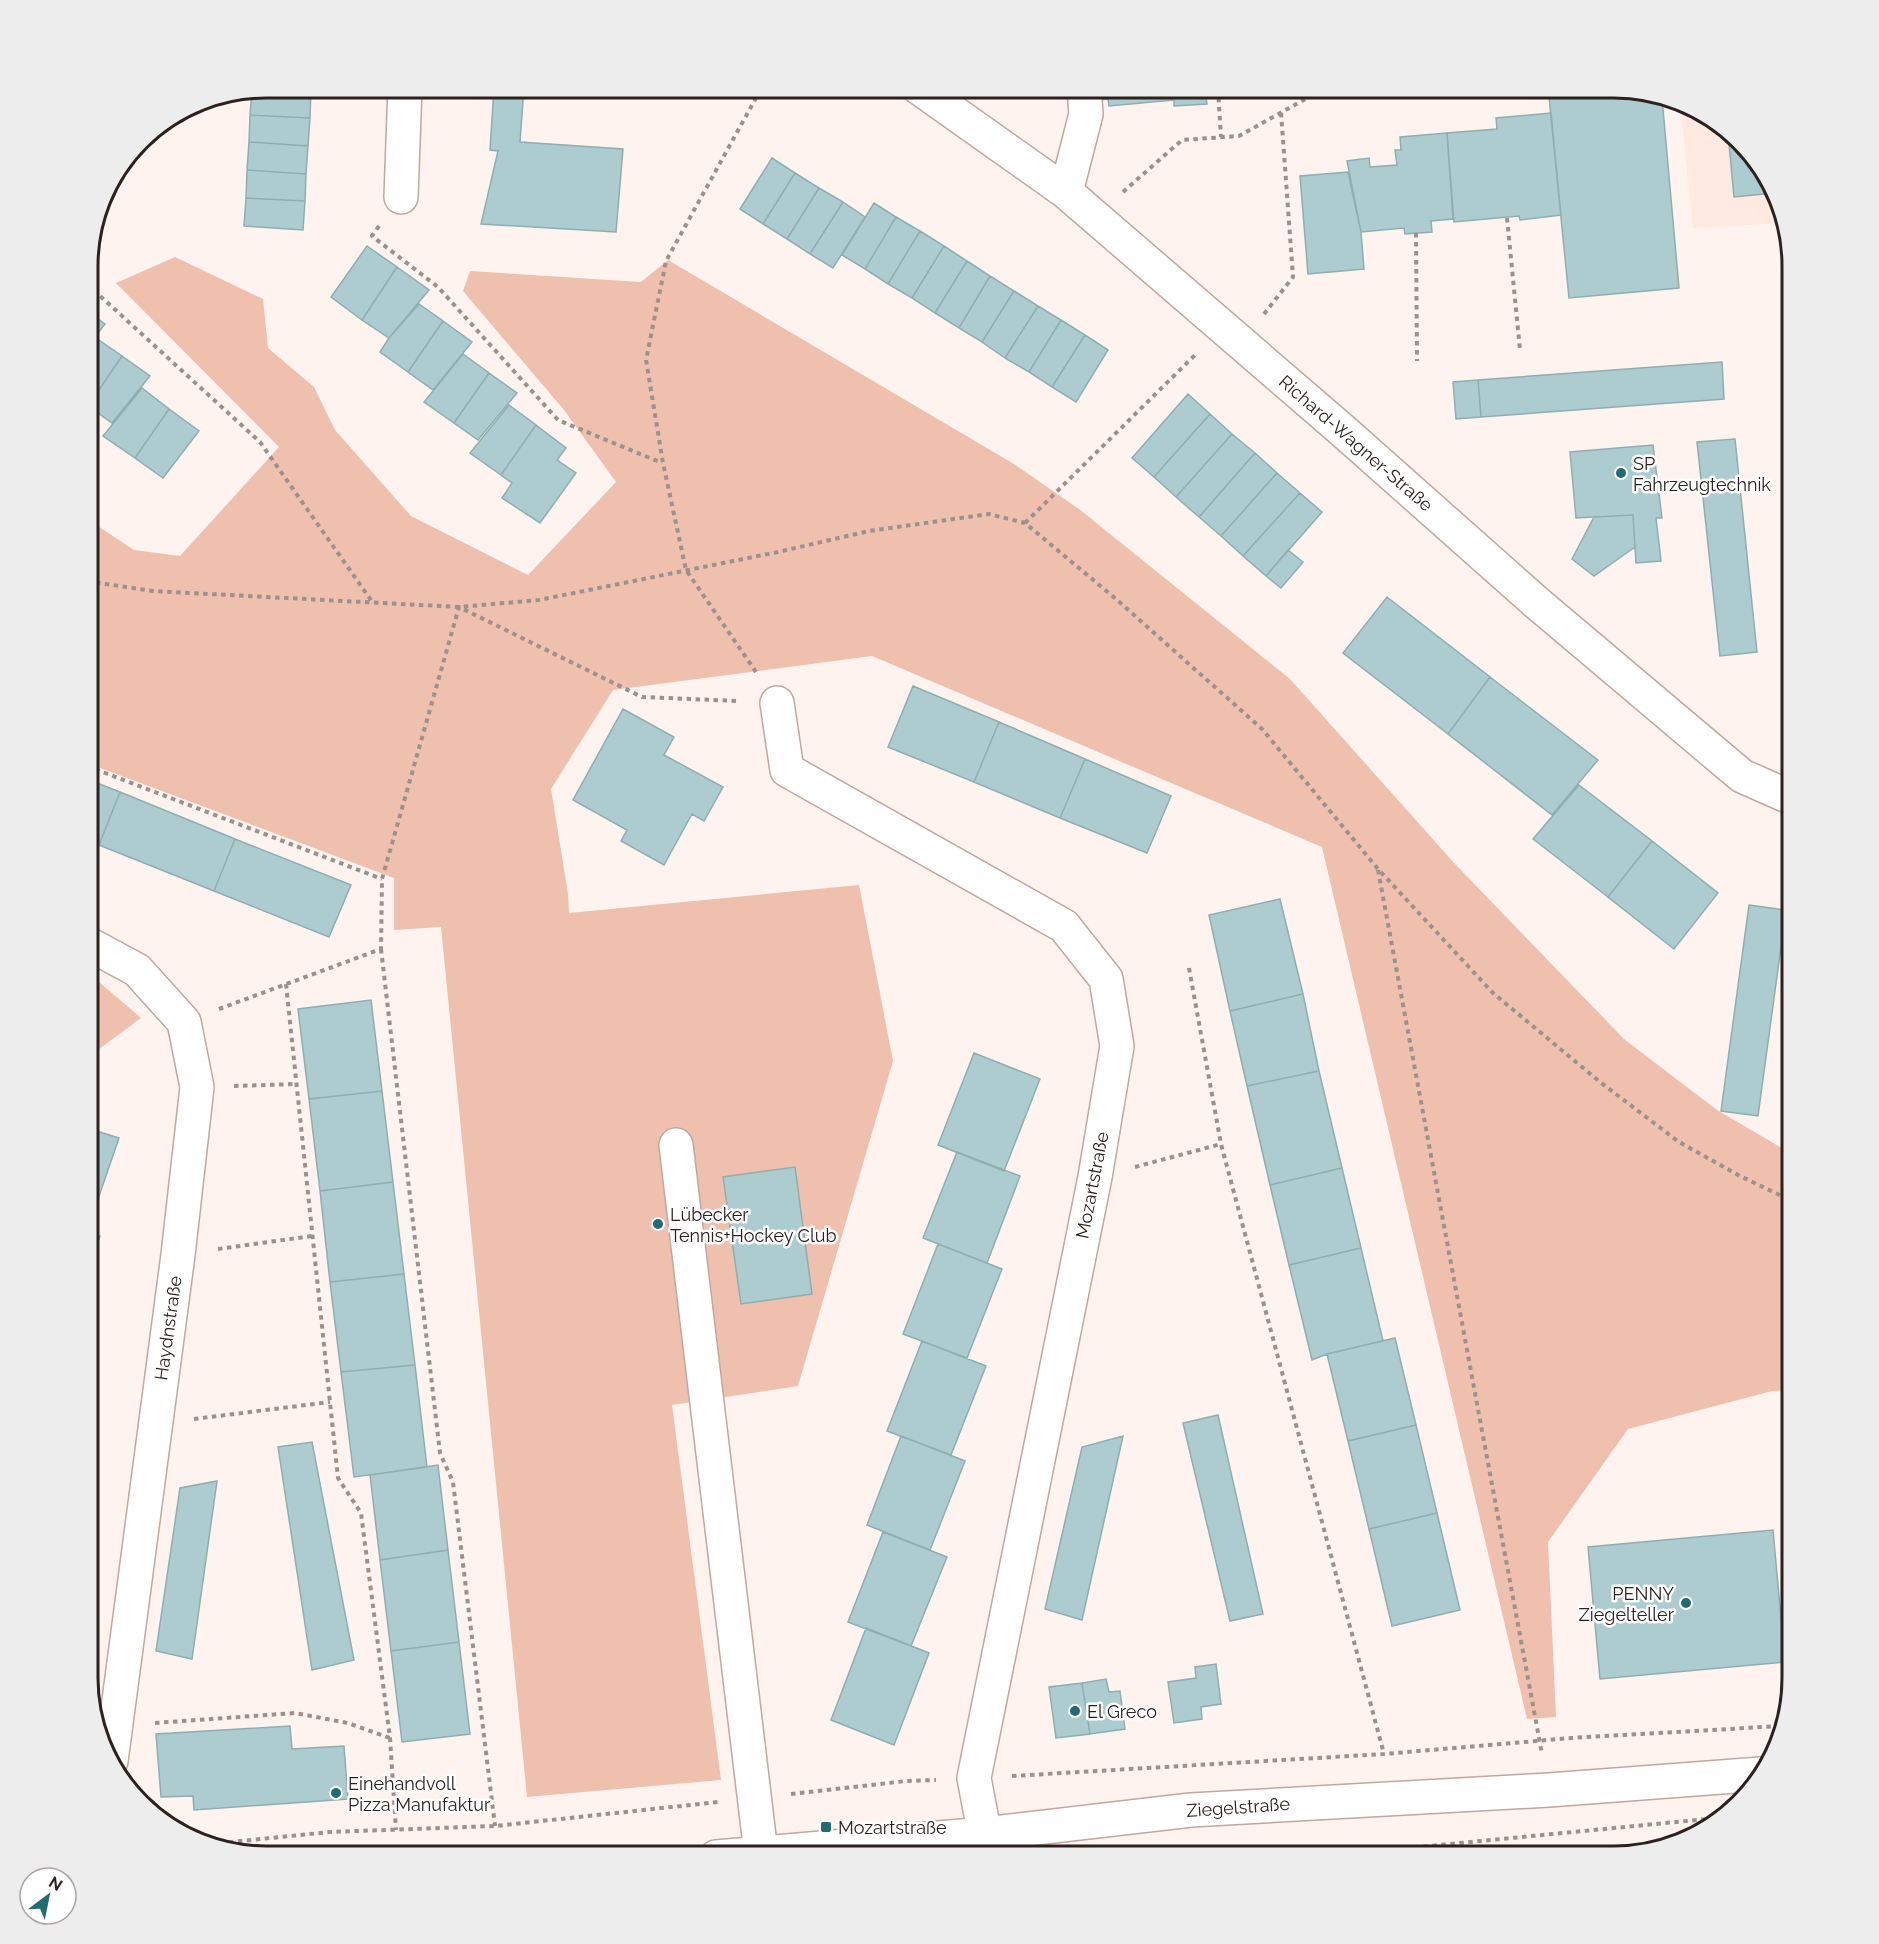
<svg xmlns="http://www.w3.org/2000/svg" width="1879" height="1944" viewBox="0 0 1879 1944" font-family="Raleway,sans-serif">
<style>
.built{fill:#ffe9e1}
.green{fill:#efc0ae}
.building{fill:#accccf;stroke:#8eaeb0;stroke-width:1.5}
.lines{fill:none;stroke-linecap:round;stroke-linejoin:round}
.minor-casing{stroke:#c2a79e;stroke-width:36}
.major-casing{stroke:#c2a79e;stroke-width:36}
.path{stroke:#9d918e;stroke-width:4;stroke-dasharray:4.5 4.5;stroke-linecap:butt}
.minor{stroke:#fff;stroke-width:33}
.major{stroke:#fff;stroke-width:33}
.poi-dot{fill:#216c73;stroke:#fff;stroke-width:2}
.labels{text-anchor:middle;dominant-baseline:central;stroke-width:5;stroke-linejoin:round;paint-order:stroke}
.street-label{font-size:18px;fill:#2c211e;stroke:#fff}
.poi-label{font-size:18px;fill:#2c211e;stroke:#fff;text-anchor:start}
.rim{fill:none;stroke:#2c211e;stroke-width:3}
</style>
<rect width="100%" height="100%" fill="#fff3ef"/>
<path class="built" d="M1680,102L1692,105L1748,148L1782,208L1785,223L1693,228Z"/>
<path class="green" d="M175,257L263,299L268,348L314,387L335,430L411,516L528,575L616,482L564,410L463,291L470,271L641,282L668,260L1014,464L1079,509L1290,679L1455,864L1624,1039L1717,1110L1792,1154V1390L1772,1391L1628,1429L1548,1542L1556,1717L1527,1719L1322,847L872,656L613,690L551,789L568,894L569,913L859,885L893,1061L798,1386L672,1405L721,1780L527,1797L441,927L394,930V878L87,763V519L134,550L180,556L279,447L116,283Z
M91,975L141,1018L87,1058V978Z"/>
<path class="building" d="M264,87H311V90Z
M264,87L311,90L310,118L250,115L252,90Z
M494,87H524L520,142L623,149L616,232L481,224L498,151L490,150Z
M1098,87H1262V92L1228,95V88L1205,90L1207,104L1174,106V100L1109,106L1108,99L1099,100Z
M1548,87H1624L1655,95V98H1662L1679,288L1569,298Z
M1551,113L1561,215L1520,220L1519,216L1454,222L1447,133L1497,129L1496,118Z
M250,115L310,118L308,146L249,142Z
M1447,133L1453,219L1431,221L1432,232L1405,234L1404,228L1361,232L1347,161L1369,158L1370,167L1397,165L1395,150H1401L1400,137Z
M1728,133L1748,148L1774,193L1734,197Z
M249,142L308,146L306,174L247,170Z
M772,158L795,173L763,224L740,209Z
M247,170L306,174L305,201L246,198Z
M1348,172L1361,232L1364,269L1308,274L1300,176Z
M795,173L819,188L787,239L763,224Z
M819,188L843,202L810,254L787,239Z
M246,198L305,201L303,230L244,226Z
M843,202L865,217L833,268L810,254Z
M874,203L896,217L865,269L842,255Z
M896,217L920,231L888,284L865,269Z
M920,231L944,246L912,298L888,284Z
M367,246L397,267L362,320L331,297Z
M944,246L967,261L935,313L912,298Z
M967,261L990,276L959,328L935,313Z
M397,267L429,290L389,338L362,320Z
M990,276L1014,291L982,342L959,328Z
M1014,291L1038,306L1005,358L982,342Z
M419,304L443,321L408,372L380,352L389,338Z
M1038,306L1061,320L1029,372L1005,358Z
M87,311L105,324L87,348Z
M1061,320L1085,335L1052,387L1029,372Z
M443,321L472,342L433,390L408,372Z
M1085,335L1108,350L1076,402L1052,387Z
M96,338L122,356L88,406L87,348Z
M463,354L489,373L454,423L424,402Z
M122,356L150,376L112,423L88,406Z
M1722,362L1724,399L1481,417L1478,380Z
M489,373L517,393L478,440L454,423Z
M1478,380L1481,417L1456,419L1453,382Z
M142,388L169,409L135,458L103,436Z
M1188,394L1210,414L1154,477L1132,458Z
M509,405L536,425L501,475L470,453Z
M169,409L199,431L163,478L135,458Z
M1210,414L1232,434L1176,497L1154,477Z
M536,425L566,448L557,460L576,473L540,523L502,498L512,483L501,475Z
M1232,434L1255,453L1199,517L1176,497Z
M1735,439L1757,652L1720,656L1697,442Z
M1653,445L1662,518H1656L1661,561L1636,563L1633,515L1576,518L1570,452Z
M1255,453L1277,473L1221,536L1199,517Z
M1277,473L1300,493L1243,556L1221,536Z
M1300,493L1322,512L1266,576L1243,556Z
M1633,515L1635,547L1594,576L1572,559L1594,517Z
M1288,550L1303,562L1281,588L1266,576Z
M1387,597L1490,677L1448,734L1343,653Z
M1490,677L1598,760L1552,815L1448,734Z
M913,686L999,722L974,782L888,747Z
M623,709L674,737L664,755L723,787L704,821L692,814L664,865L621,841L627,830L573,800Z
M999,722L1085,759L1060,818L974,782Z
M1085,759L1171,796L1147,853L1060,818Z
M87,779L120,792L99,845L87,840Z
M1579,785L1652,841L1608,897L1533,839Z
M120,792L235,839L214,891L99,845Z
M235,839L351,885L329,937L214,891Z
M1652,841L1718,893L1674,949L1608,897Z
M1280,899L1303,994L1230,1011L1209,915Z
M1749,905L1786,910L1758,1116L1721,1111Z
M1303,994L1319,1071L1247,1086L1230,1011Z
M371,1000L382,1091L309,1099L298,1009Z
M974,1053L1040,1079L1004,1171L938,1145Z
M1319,1071L1342,1168L1270,1185L1247,1086Z
M382,1091L393,1182L320,1191L309,1099Z
M87,1128L119,1138L87,1231Z
M957,1152L1020,1176L987,1263L923,1238Z
M795,1167L812,1294L741,1304L723,1177Z
M1342,1168L1361,1248L1289,1265L1270,1185Z
M393,1182L404,1274L330,1282L320,1191Z
M87,1231L100,1236L87,1275Z
M938,1244L1002,1269L967,1358L903,1334Z
M1361,1248L1383,1341L1327,1354L1312,1360L1289,1265Z
M404,1274L415,1365L341,1372L330,1282Z
M1395,1338L1416,1425L1348,1441L1327,1354Z
M922,1341L986,1366L951,1455L887,1431Z
M415,1365L427,1467L354,1477L341,1372Z
M1218,1415L1263,1614L1230,1621L1183,1423Z
M1416,1425L1437,1513L1369,1529L1348,1441Z
M901,1436L965,1461L930,1550L867,1525Z
M1123,1436L1082,1620L1045,1609L1082,1447Z
M312,1442L354,1660L312,1670L278,1447Z
M438,1465L448,1550L380,1560L370,1475Z
M217,1481L192,1659L156,1651L180,1488Z
M1437,1513L1460,1610L1392,1626L1369,1529Z
M1773,1530L1785,1662L1600,1679L1588,1547Z
M883,1532L947,1557L911,1646L848,1622Z
M448,1550L459,1642L391,1651L380,1560Z
M866,1628L929,1653L894,1745L831,1720Z
M459,1642L470,1734L402,1742L391,1651Z
M1216,1664L1221,1704L1201,1707L1202,1719L1174,1723L1168,1682L1196,1678L1195,1667Z
M1106,1679L1109,1692L1120,1691L1125,1729L1090,1734L1082,1683Z
M1082,1683L1090,1734L1056,1738L1049,1687Z
M290,1726L292,1749L344,1746L348,1799L194,1810L193,1796L161,1797L156,1734Z"/>
<g class="lines">
<g class="minor-casing">
<path id="minor" d="M918,87L1066,192L1342,430L1537,603L1742,776L1792,798
M1066,192L1086,114L1084,87
M401,197L405,87
M777,703L787,770L1064,926L1106,979L1117,1046L1095,1177L974,1778L989,1857
M87,943L137,970L184,1022L197,1087L178,1255L111,1761
M676,1145L761,1853"/>
</g>
<g class="major-casing">
<path id="major" d="M716,1857L985,1834L1191,1810L1549,1790L1761,1774"/>
</g>
<path class="path" d="M1218,89L1221,137
M1123,192L1182,140L1239,136L1327,87
M1507,218L1520,350
M379,226L372,236L438,287L558,420L662,463
M1416,233L1417,361
M87,284L260,442L373,603
M1264,314L1293,277L1281,112
M1025,523L1197,353
M87,581L152,591L459,607L539,600L778,552L869,531L989,514L1025,523L1116,599L1262,729L1378,869L1493,993L1600,1082L1679,1142L1740,1176L1792,1201
M756,672L686,570L663,463L646,360L666,261L762,87
M87,766L382,879
M1378,870L1542,1754
M381,949L440,1453L453,1482L495,1826
M1189,968L1221,1144L1384,1754
M286,984L338,1478L361,1513L390,1738L396,1830
M219,1009L381,949L382,879L459,607L642,697L739,701
M234,1086L296,1084
M1135,1167L1221,1144
M218,1249L312,1236
M194,1419L330,1402
M1784,1530L1792,1634
M155,1723L295,1713L348,1723L390,1738
M1012,1776L1384,1754L1571,1738L1781,1726
M791,1794L906,1781L936,1780
M211,1844L330,1832L495,1826L718,1802
M1316,1857L1707,1819"/>
<use href="#minor" class="minor"/>
<use href="#major" class="major"/>
</g>
<g class="poi-dot">
<circle cx="1621" cy="473" r="6"/>
<circle cx="658" cy="1224" r="6"/>
<circle cx="1686" cy="1603" r="6"/>
<circle cx="1075" cy="1711" r="6"/>
<circle cx="336" cy="1793" r="6"/>
<rect x="820" y="1821" width="12" height="12" rx="3"/>
</g>
<g class="labels">
<g class="street-label">
<text transform="translate(1356 443) rotate(41)">Richard-Wagner-Straße</text>
<text transform="translate(1092 1185) rotate(-79)">Mozartstraße</text>
<text transform="translate(168 1328) rotate(-82)">Haydnstraße</text>
<text transform="translate(1238 1807) rotate(-4)">Ziegelstraße</text>
</g>
<g class="poi-label">
<text x="1633" y="463">SP<tspan x="1633" dy="21">Fahrzeugtechnik</tspan></text>
<text x="670" y="1214">Lübecker<tspan x="670" dy="21">Tennis+Hockey Club</tspan></text>
<text x="1674" y="1593" text-anchor="end">PENNY<tspan x="1674" dy="21">Ziegelteller</tspan></text>
<text x="1087" y="1711">El Greco</text>
<text x="348" y="1783">Einehandvoll<tspan x="348" dy="21">Pizza Manufaktur</tspan></text>
<text x="838" y="1827">Mozartstraße</text>
</g>
</g>
<path d="M0 0H1879V1944H0ZM266 98H1614A168 168 0 0 1 1782 266V1678A168 168 0 0 1 1614 1846H266A168 168 0 0 1 98 1678V266A168 168 0 0 1 266 98Z" fill="#eeeded" fill-rule="evenodd"/>
<path class="rim" d="M266 98H1614A168 168 0 0 1 1782 266V1678A168 168 0 0 1 1614 1846H266A168 168 0 0 1 98 1678V266A168 168 0 0 1 266 98Z"/>
<g transform="translate(48 1896) rotate(32)"><circle r="28" fill="#ffffff" stroke="#aba6a5" stroke-width="1.5"/>
<path d="M0-4.5L10 22L0 15L-10 22Z" fill="#216c73"/>
<text y="-9" font-size="16" font-weight="bold" text-anchor="middle" fill="#2c211e">N</text>
</g>
</svg>
